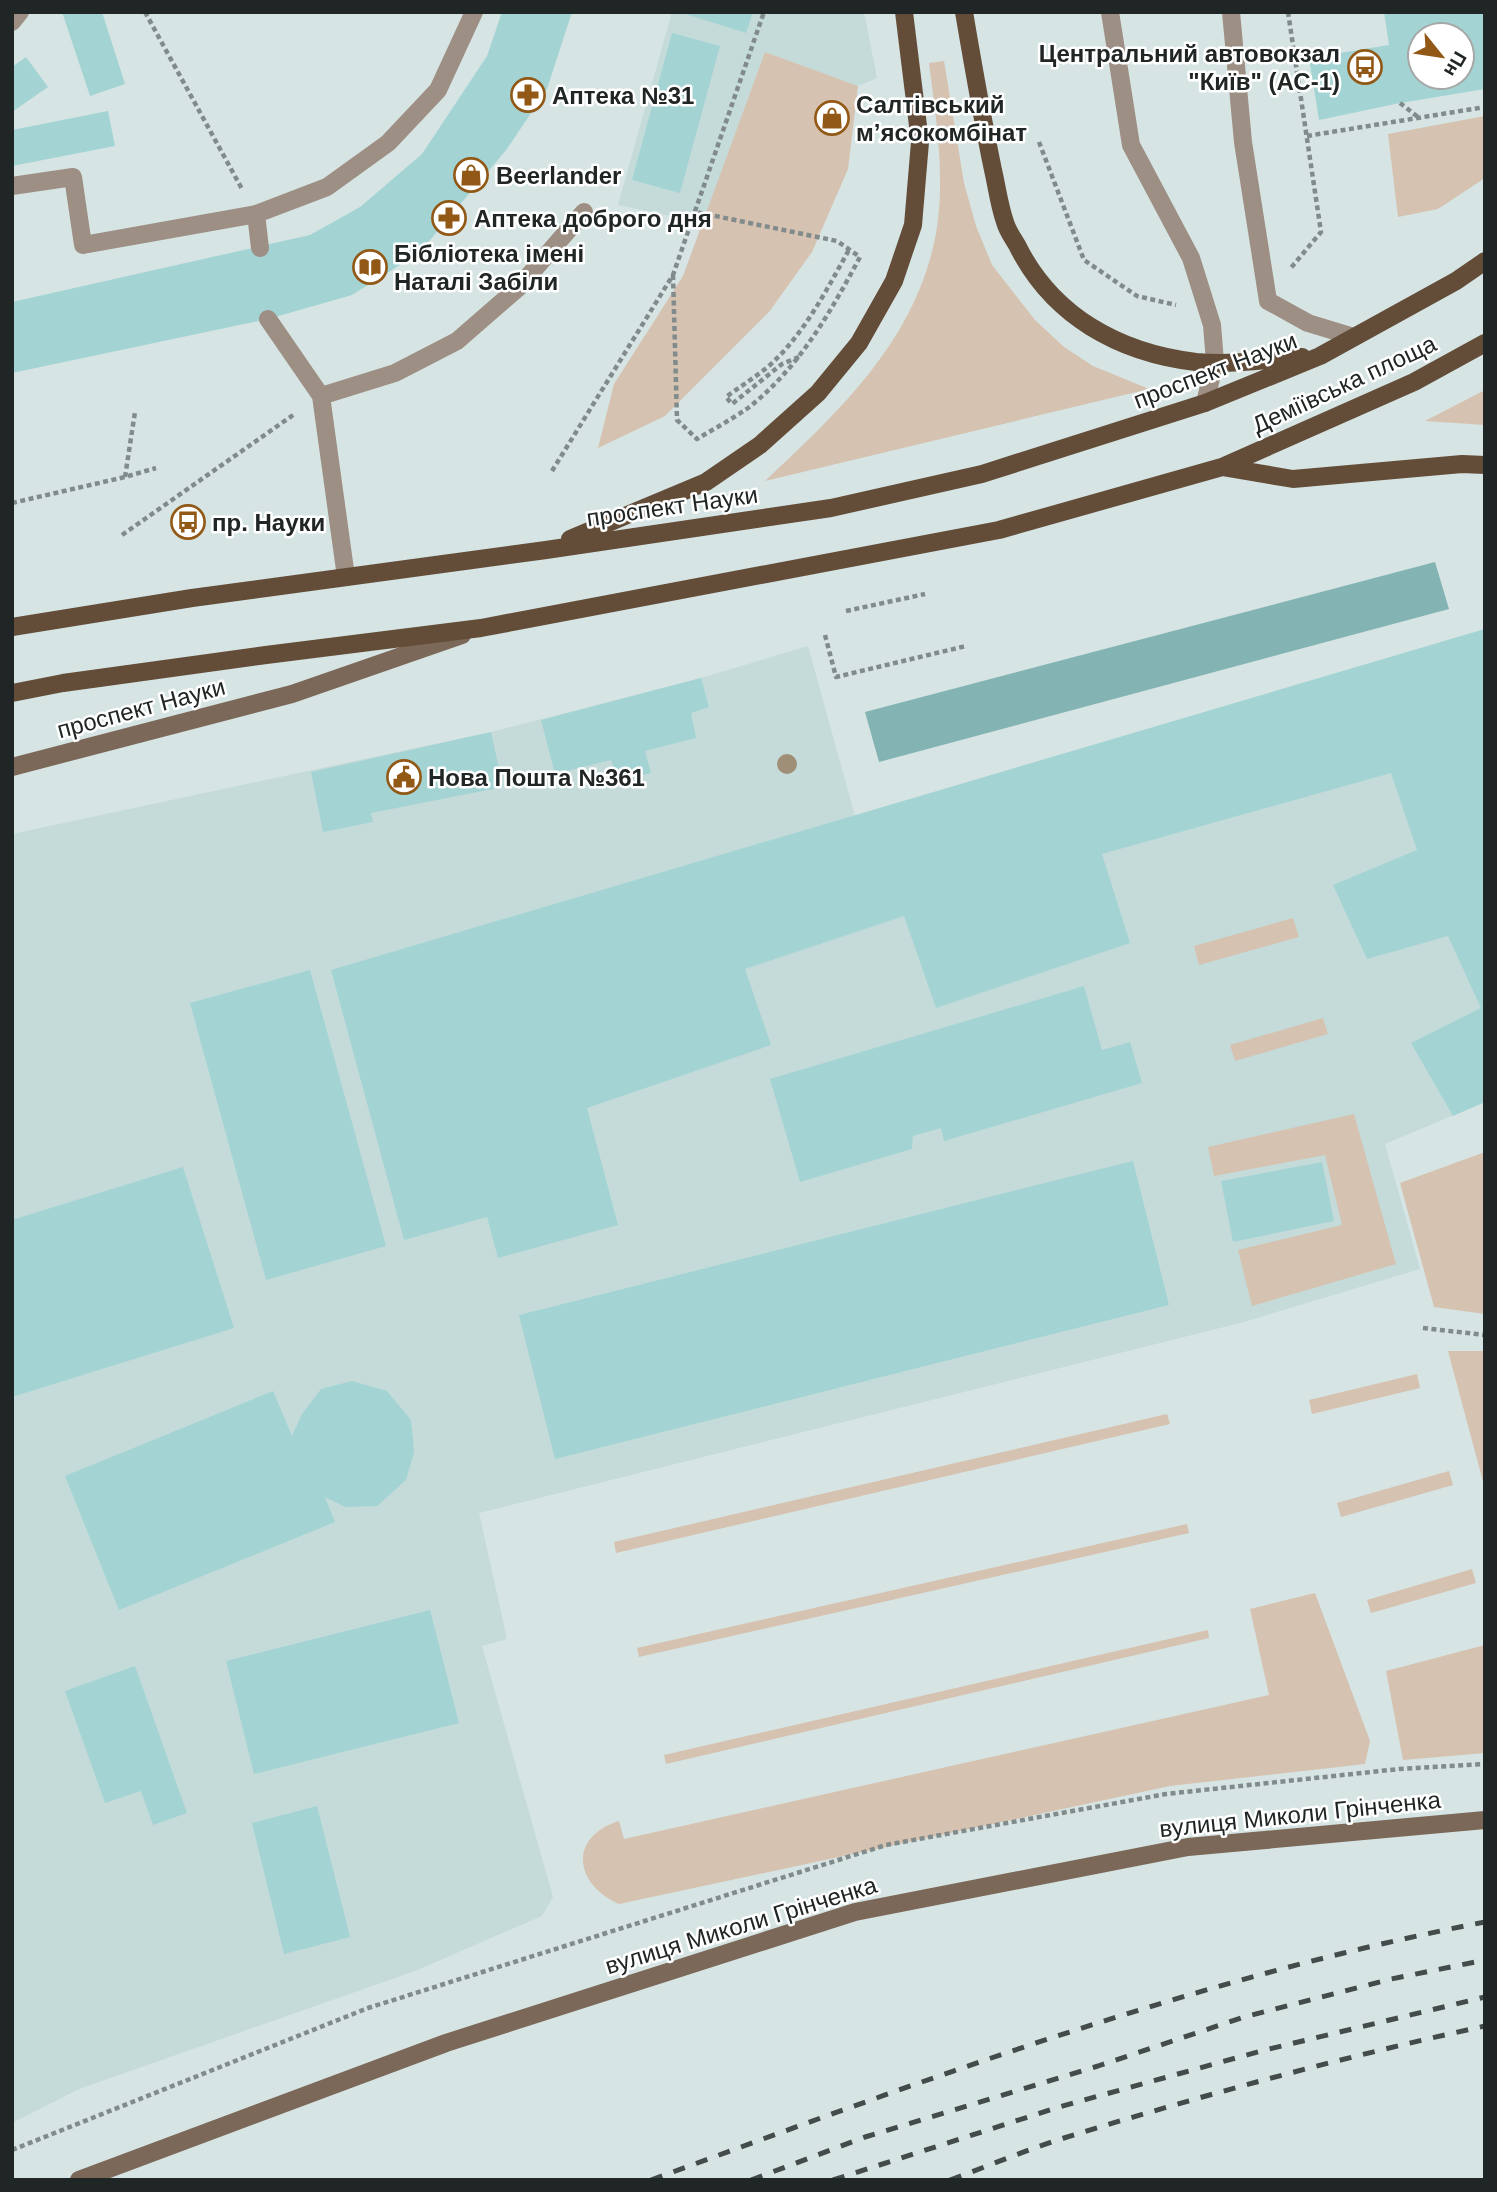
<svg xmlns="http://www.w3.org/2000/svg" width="1497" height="2192" viewBox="0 0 1497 2192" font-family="Helvetica,sans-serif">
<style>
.built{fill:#c4dbda}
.green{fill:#d6c2b0}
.water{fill:#83b3b2}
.building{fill:#a3d4d3;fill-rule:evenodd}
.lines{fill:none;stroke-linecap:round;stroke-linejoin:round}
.path{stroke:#818b8b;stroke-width:4.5;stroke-dasharray:5 3.5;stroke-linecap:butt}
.service{stroke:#9d8f84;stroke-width:18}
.secondary{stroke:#7b6858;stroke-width:18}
.primary{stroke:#634d39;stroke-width:18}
.rail{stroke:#444c4b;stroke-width:5;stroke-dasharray:12 12;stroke-linecap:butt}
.tree{fill:#a08f77}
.labels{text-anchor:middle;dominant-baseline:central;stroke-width:5;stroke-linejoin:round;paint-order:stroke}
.poi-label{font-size:24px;font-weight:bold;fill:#202625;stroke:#fff;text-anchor:start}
.street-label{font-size:24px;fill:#202625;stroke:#fff}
</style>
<rect width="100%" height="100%" fill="#d6e4e4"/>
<path class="built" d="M672,12H864L877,78L858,86L765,52L703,223L618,205Z
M1485,629V1102L1385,1144L1420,1269L1240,1323L479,1513L507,1639L482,1646L553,1897L542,1916L415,1971L79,2089L12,2123V834L491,732L701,678L808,646L855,816Z"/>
<path class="green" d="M765,52L858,86L848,169L812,252L769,312L665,416L598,448L614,384L683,276Z
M944,61L964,183L976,226L992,265L1035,320L1064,347L1093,366L1149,389L765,481C841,410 920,336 937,227C945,174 936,117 929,63Z
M1485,116V178L1438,209L1398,217L1388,134Z
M1485,390V425L1425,421Z
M1293,918L1299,937L1199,965L1194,946Z
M1323,1018L1328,1034L1235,1061L1230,1045Z
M1354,1114L1396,1264L1252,1306L1238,1250L1342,1225L1325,1155L1214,1176L1208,1147Z
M1485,1152V1314L1434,1307L1400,1183Z
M1448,1351H1485V1489Z
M1417,1374L1420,1388L1312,1414L1309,1400Z
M1167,1414L1170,1424L616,1553L614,1542Z
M1449,1471L1453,1485L1341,1517L1337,1503Z
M1187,1524L1189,1533L639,1657L637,1648Z
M1472,1569L1476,1583L1371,1613L1367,1600Z
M1315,1593L1370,1741L1365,1764L1170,1786L619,1904C574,1884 568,1837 619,1821L624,1839L1269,1695L1250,1609Z
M1208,1630L1209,1638L666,1764L664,1755Z
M1485,1645V1753L1403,1760L1386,1671Z"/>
<path class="water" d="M1435,562L1449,609L879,762L865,712Z"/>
<path class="building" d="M62,12H102L125,84L90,96Z
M502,12H572L547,89L507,149L419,253L352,295L268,319L12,373V302L310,235L360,207L422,154L487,56Z
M679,12H753L746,33Z
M1384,12H1485V89L1400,103L1319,120L1309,58L1389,45ZM1420,35H1462V77H1420Z
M672,33L720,46L680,193L632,180Z
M26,57L48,87L12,112V67Z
M108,111L115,146L12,166V130Z
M1485,629V1102L1453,1116L1411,1043L1481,1008L1448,936L1367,959L1333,885L1417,850L1391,773L1102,854L1130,943L936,1008L904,916L745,969L771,1045L587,1108L618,1225L498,1258L487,1217L404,1240L331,970Z
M701,678L709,707L691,713L696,738L645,751L651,773L618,782L611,760L555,774L541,720Z
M491,732L503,787L371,813L373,822L323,832L311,772Z
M310,970L386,1246L266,1280L190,1003Z
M1084,986L1102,1050L1130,1042L1142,1083L944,1141L941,1128L913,1136L912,1149L800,1182L770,1079Z
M1133,1161L1169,1305L555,1459L519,1315Z
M1322,1162L1334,1221L1233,1242L1221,1181Z
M183,1167L234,1328L12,1397V1220Z
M352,1381L387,1391L411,1420L414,1452L406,1480L377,1506L345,1507L325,1497L335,1522L119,1610L65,1476L273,1391L292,1436L302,1414L321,1389Z
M430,1610L459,1723L254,1774L226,1661Z
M135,1666L187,1813L153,1825L141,1791L105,1803L65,1691Z
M317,1806L350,1937L284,1954L252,1823Z"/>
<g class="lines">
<path class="path" d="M145,12L242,189
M1288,12L1321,232L1290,269
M1400,103L1418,117
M1307,136L1485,107
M1039,142L1084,260L1137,296L1176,305
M673,275L677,420L697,439C714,429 732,419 748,408C799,368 830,313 860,257L837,241L696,212
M799,357L782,364L732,404L726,397C741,386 757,376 770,365C805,333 827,289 850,248
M552,471L673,275L764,12
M125,477L135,412
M12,503L125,477L156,468
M122,535L296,413
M846,611L925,594
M825,635L836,677L966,646
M1423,1328L1485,1335
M12,2150L368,2008L886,1845L1166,1794L1399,1769L1485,1764"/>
<path class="service" d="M1110,12L1131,145L1191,258L1212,325L1215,362L1205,403
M1231,12L1243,142L1268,301L1308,323L1354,337
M12,22L20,12
M12,186L73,177L83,245L256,214
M260,248L256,214L327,187L388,143L438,90L474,12
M268,319L321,396L346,577
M321,396L395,373L457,341L518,288L584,212"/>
<path class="secondary" d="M12,767L292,694L462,635
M79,2180L446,2043L855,1912L1188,1847L1485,1820"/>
<path class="primary" d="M964,12C973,65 982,117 993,170C997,187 999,205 1005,222C1007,230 1013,238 1017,245C1052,316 1119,353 1196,362C1231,365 1268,360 1302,357
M1222,467L1293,479L1462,464L1485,465
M570,539L706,482L760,445L818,393L859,343L894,281L913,225L920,142L904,12
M12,627L192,598L546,550L831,508L982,474L1205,403L1320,356L1456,281L1485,261
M12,693L63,683L266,655L481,628L999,530L1222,467L1414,382L1485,343"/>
<path class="rail" d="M651,2180C924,2080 1199,1977 1485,1922
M751,2180L865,2137L1098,2066L1244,2017L1391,1979L1485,1960
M833,2180L1059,2107L1261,2051L1485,1997
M950,2180C988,2166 1026,2150 1064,2138C1203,2095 1343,2057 1485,2026"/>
</g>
<circle class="tree" cx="787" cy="764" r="10"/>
<defs>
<g id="bus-ring" transform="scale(1.75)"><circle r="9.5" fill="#fff" stroke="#925816" stroke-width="1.5"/><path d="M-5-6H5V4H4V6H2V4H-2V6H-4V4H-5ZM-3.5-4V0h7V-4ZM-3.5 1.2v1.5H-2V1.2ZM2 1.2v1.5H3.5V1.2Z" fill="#925816"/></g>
<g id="pharmacy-ring" transform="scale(1.75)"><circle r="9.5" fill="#fff" stroke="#925816" stroke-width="1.5"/><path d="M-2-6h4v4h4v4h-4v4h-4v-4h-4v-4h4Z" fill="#925816"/></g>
<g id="shop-ring" transform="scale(1.75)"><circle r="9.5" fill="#fff" stroke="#925816" stroke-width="1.5"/><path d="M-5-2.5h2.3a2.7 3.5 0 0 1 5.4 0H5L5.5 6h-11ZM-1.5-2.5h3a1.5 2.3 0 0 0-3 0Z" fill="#925816"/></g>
<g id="library-ring" transform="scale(1.75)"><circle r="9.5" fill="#fff" stroke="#925816" stroke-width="1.5"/><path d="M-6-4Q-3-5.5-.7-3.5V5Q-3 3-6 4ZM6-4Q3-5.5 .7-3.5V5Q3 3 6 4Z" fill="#925816"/></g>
<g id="civic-ring" transform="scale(1.75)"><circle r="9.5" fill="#fff" stroke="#925816" stroke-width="1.5"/><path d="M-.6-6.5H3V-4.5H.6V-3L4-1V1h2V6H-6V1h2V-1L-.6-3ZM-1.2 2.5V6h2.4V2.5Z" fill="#925816"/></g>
</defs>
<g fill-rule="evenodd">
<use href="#bus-ring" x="1365" y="67"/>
<use href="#pharmacy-ring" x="528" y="95"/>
<use href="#shop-ring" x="832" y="118"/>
<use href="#shop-ring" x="471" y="175"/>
<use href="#pharmacy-ring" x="449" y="218"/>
<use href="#library-ring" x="370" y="267"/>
<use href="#bus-ring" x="188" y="522"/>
<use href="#civic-ring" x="404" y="777"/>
</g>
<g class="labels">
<g class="poi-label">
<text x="1340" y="53" text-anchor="end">Центральний автовокзал<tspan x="1340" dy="28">"Київ" (АС-1)</tspan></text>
<text x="552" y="95">Аптека №31</text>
<text x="856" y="104">Салтівський<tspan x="856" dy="28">мʼясокомбінат</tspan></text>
<text x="496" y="175">Beerlander</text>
<text x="474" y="218">Аптека доброго дня</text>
<text x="394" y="253">Бібліотека імені<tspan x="394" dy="28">Наталі Забіли</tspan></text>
<text x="212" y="522">пр. Науки</text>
<text x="428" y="777">Нова Пошта №361</text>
</g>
<g class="street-label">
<text transform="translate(1215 370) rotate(-21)">проспект Науки</text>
<text transform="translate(1344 384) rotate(-25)">Деміївська площа</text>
<text transform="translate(672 506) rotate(-8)">проспект Науки</text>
<text transform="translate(141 708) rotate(-15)">проспект Науки</text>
<text transform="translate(1300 1814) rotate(-6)">вулиця Миколи Грінченка</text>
<text transform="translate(741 1925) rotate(-17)">вулиця Миколи Грінченка</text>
</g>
</g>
<rect width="1497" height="2192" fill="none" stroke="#202625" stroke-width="28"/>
<g transform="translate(1441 56) rotate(120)"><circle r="33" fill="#ffffff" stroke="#a6a8a8" stroke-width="2"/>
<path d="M0-5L12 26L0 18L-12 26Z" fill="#925816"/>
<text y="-10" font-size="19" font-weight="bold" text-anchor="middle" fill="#202625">Пн</text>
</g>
</svg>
